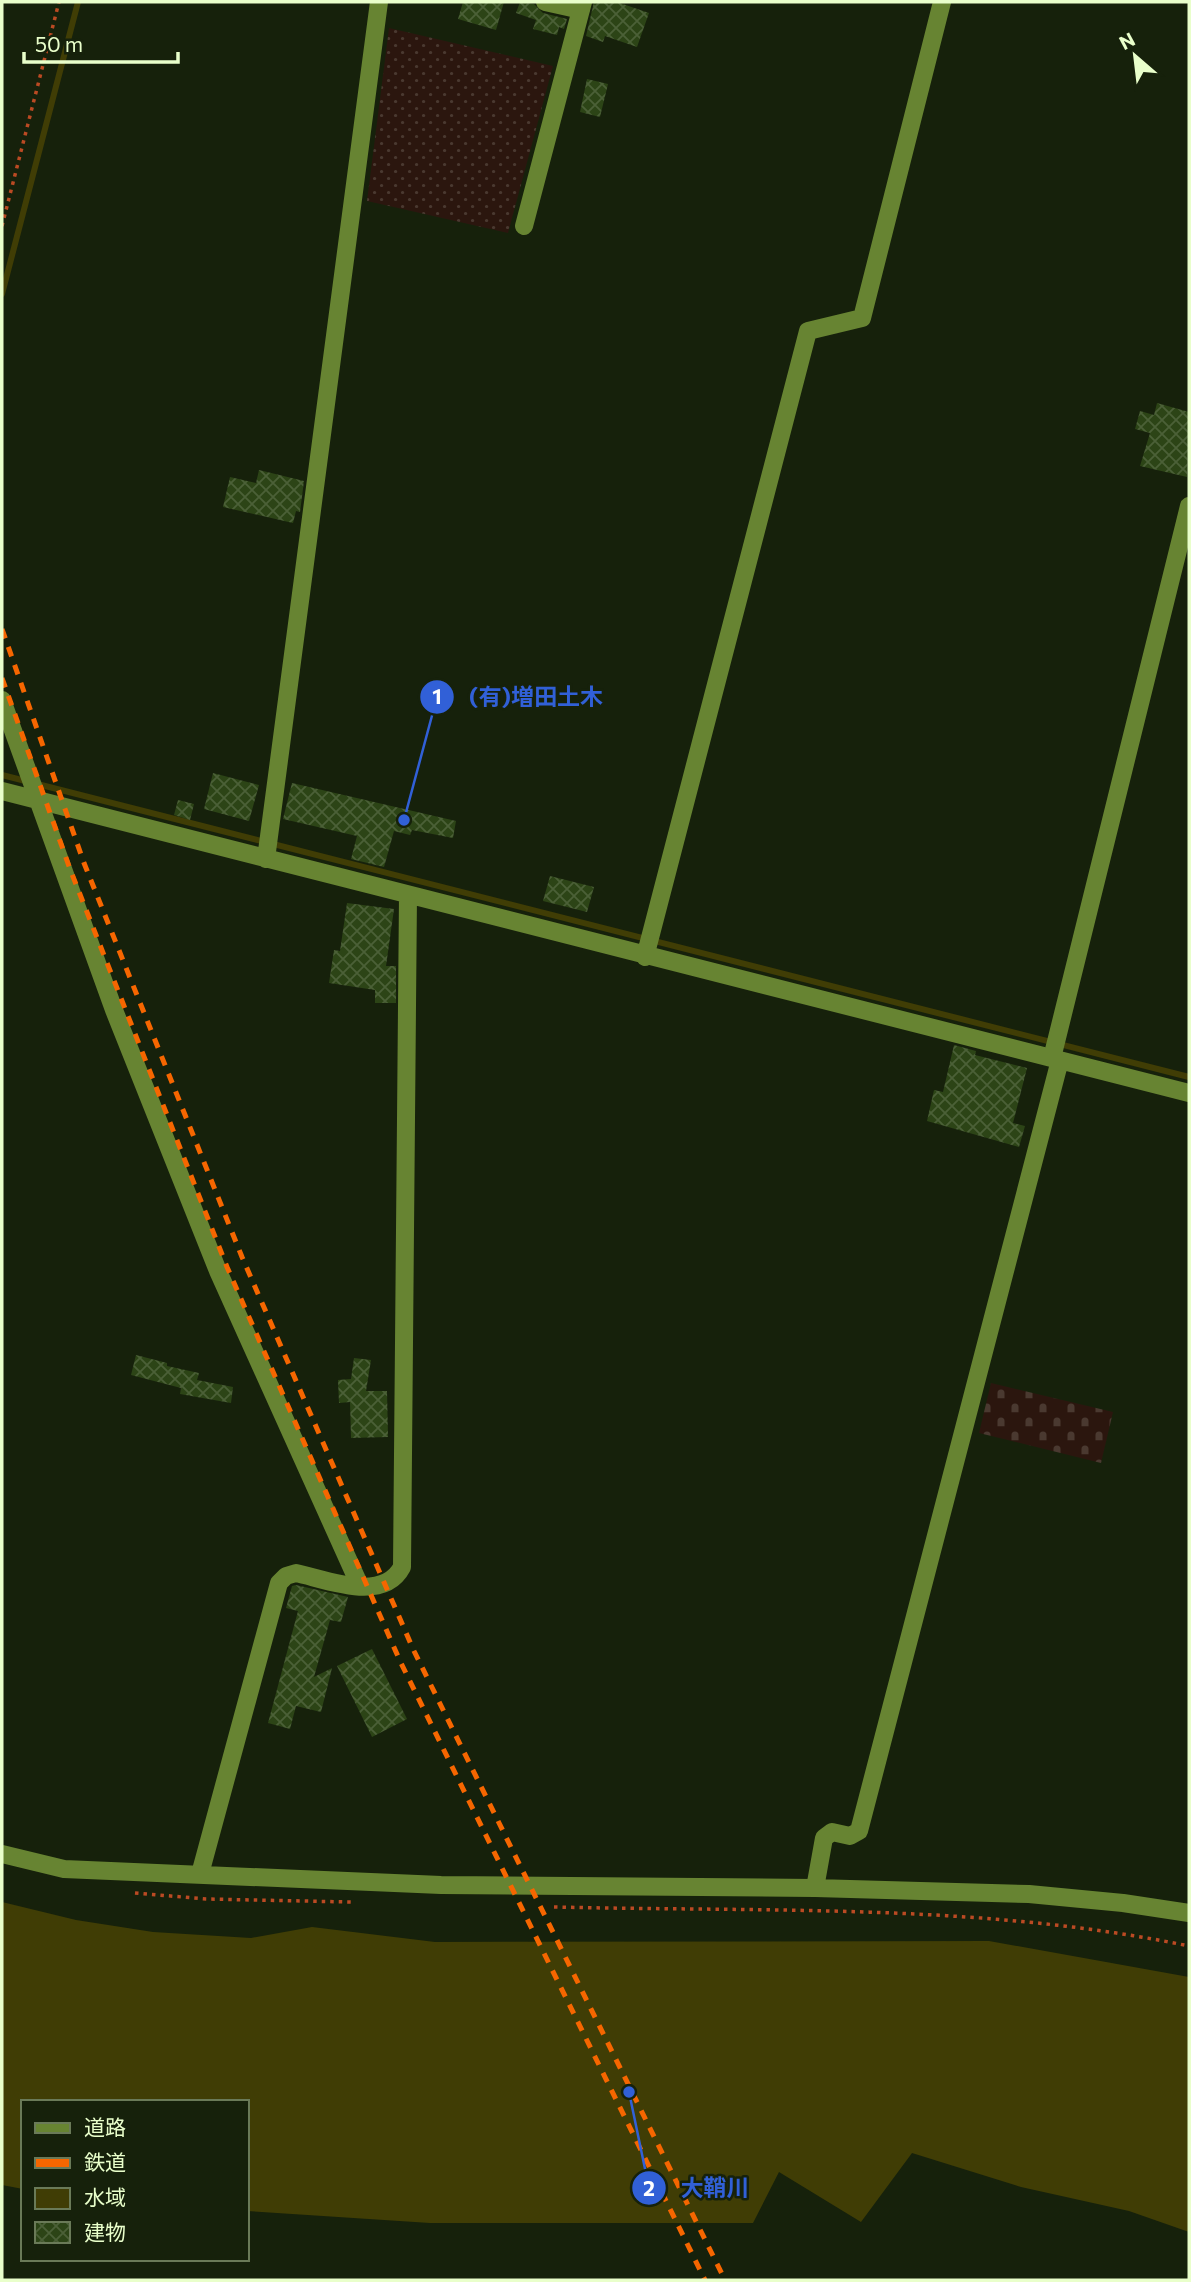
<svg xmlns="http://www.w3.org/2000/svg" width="1191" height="2282" viewBox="0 0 1191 2282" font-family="Commissioner,'Noto Sans JP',sans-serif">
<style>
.grass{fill:url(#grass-dots)}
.cemetery{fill:url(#cemetery-stones)}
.water{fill:#403d05}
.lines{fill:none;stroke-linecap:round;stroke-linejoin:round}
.stream{stroke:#403d05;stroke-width:6}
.building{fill:url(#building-cross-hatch)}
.path{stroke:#bb4a23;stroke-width:3.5;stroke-dasharray:3.5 5;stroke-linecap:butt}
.minor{stroke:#678432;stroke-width:18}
.rail{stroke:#f66600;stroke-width:5;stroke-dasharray:10 9;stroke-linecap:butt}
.leader{fill:none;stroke:#3160d7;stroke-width:2.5}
.callout-dot{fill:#3160d7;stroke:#16210b;stroke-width:2.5}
.mark-label{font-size:21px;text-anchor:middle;font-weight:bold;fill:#fff}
.callout-label{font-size:23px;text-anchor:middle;font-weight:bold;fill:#3160d7;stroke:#16210b;stroke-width:5;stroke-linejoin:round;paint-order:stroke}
</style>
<defs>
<pattern id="grass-dots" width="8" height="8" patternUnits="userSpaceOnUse" patternTransform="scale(1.75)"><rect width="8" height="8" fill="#2b160e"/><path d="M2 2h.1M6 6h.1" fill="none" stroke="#4a3930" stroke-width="1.8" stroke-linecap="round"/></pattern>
<pattern id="cemetery-stones" width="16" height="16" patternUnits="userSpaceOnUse" patternTransform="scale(1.75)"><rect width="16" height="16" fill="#2b160e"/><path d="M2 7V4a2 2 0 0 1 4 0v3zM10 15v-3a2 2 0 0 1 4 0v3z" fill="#4a3930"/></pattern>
<pattern id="building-cross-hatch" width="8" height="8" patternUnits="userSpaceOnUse" patternTransform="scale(1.75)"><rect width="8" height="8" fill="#2c4416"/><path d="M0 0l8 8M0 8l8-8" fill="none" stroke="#4b6037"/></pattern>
</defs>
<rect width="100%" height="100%" fill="#16210b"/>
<path class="grass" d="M389,28L553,66L508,233L367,201Z"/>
<path class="cemetery" d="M991,1383L1113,1412L1101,1463L979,1433Z"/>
<path class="water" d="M2,1902L76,1920L153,1932L251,1938L312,1927L435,1942L989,1941L1189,1977V2232L1129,2211L1021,2187L912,2153L861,2222L779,2172L753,2223H430L247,2211V2102H23V2189L2,2185Z"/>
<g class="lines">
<path class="stream" d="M2,294L78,2
M2,775L1189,1077"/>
</g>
<path class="building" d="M463,2H504L496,30L458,19Z
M520,2L534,4L543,13L567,19L564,29L559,27L557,35L533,29L536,20L516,13Z
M594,2H617L649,13L637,47L605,36L603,42L586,36Z
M587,79L608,84L600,117L580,112Z
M1157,403L1189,412L1187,477L1140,466L1150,433L1135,429L1140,411L1154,415Z
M259,470L304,481L300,512L296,511L293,523L223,507L230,477L256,483Z
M213,773L259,785L249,821L204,809Z
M292,783L456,821L453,838L412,830L410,835L394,831L384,867L351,859L357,836L283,819Z
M178,800L194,804L190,820L174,815Z
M550,876L594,887L587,912L543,901Z
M347,903L394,909L386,966H396V1003H375V990L329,983L334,950L340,951Z
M954,1045L976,1051L975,1055L1027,1068L1013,1123L1025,1126L1019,1147L927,1121L934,1090L943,1092Z
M136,1355L167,1363V1366L199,1373L197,1380L233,1387L231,1403L180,1394L181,1388L131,1375Z
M354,1358L371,1360L366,1391H387L388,1437L351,1438L350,1402L339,1403L338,1380L351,1379Z
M296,1585L348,1597L341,1622L330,1620L314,1677L332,1668L321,1712L296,1706L290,1729L268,1723L298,1611L286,1608L292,1586Z
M372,1649L407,1719L372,1737L337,1666Z"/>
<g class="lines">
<path class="path" d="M2,226L59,2
M135,1893L206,1899L351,1902
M554,1907C766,1912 981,1903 1189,1946"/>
<path class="minor" d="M545,2L581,10
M524,226L583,2
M2,700L114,1010L218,1271L360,1586
M2,791L1189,1093
M266,859L379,2
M645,957L808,331L862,318L942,2
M1052,1058L1189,506
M2,1854L64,1869L441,1885L815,1888L1029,1894L1123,1903L1189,1913
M200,1874L279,1583L286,1576L296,1573C328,1580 383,1603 402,1567L408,895
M815,1888L824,1838L832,1832L850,1836L859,1831L1060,1060"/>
<path class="rail" d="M2,629L84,863L242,1257L414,1651L725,2280
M2,678L70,869L227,1267L400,1661L705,2280"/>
</g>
<path class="leader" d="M404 820L437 697M629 2092L649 2188"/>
<g class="callout-dot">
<circle cx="404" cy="820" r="7"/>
<circle cx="629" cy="2092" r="7"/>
<circle cx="437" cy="697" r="18"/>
<circle cx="649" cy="2188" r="18"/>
</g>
<g class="mark-label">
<text x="437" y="704">1</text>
<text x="649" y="2196">2</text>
</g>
<g class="callout-label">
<text x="536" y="705">(有)増田土木</text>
<text x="715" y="2196">大鞘川</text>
</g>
<rect width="1191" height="2282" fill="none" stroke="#e9ffcb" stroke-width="7"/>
<rect x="21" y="2100" width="228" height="161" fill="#16210b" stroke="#6a7a58" stroke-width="2"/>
<rect x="35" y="2123" width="35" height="10" fill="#678432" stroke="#6a7a58" stroke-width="2"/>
<text x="84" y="2135" font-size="21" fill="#e9ffcb">道路</text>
<rect x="35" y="2158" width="35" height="10" fill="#f66600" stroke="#6a7a58" stroke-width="2"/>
<text x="84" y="2170" font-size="21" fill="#e9ffcb">鉄道</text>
<rect x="35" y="2188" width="35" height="21" fill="#403d05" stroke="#6a7a58" stroke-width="2"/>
<text x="84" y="2205" font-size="21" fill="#e9ffcb">水域</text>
<rect x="35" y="2222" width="35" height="21" fill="url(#building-cross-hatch)" stroke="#6a7a58" stroke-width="2"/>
<text x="84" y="2240" font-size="21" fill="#e9ffcb">建物</text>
<g transform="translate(1135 56) rotate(332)" stroke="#16210b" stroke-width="5" paint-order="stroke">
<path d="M0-5L12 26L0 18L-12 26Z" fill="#e9ffcb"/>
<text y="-10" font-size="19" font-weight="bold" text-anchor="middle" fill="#e9ffcb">N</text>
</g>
<path d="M24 52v10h154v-10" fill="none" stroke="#e9ffcb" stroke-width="3.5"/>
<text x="35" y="52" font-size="21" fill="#e9ffcb" stroke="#16210b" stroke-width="5" paint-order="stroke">50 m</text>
</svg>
